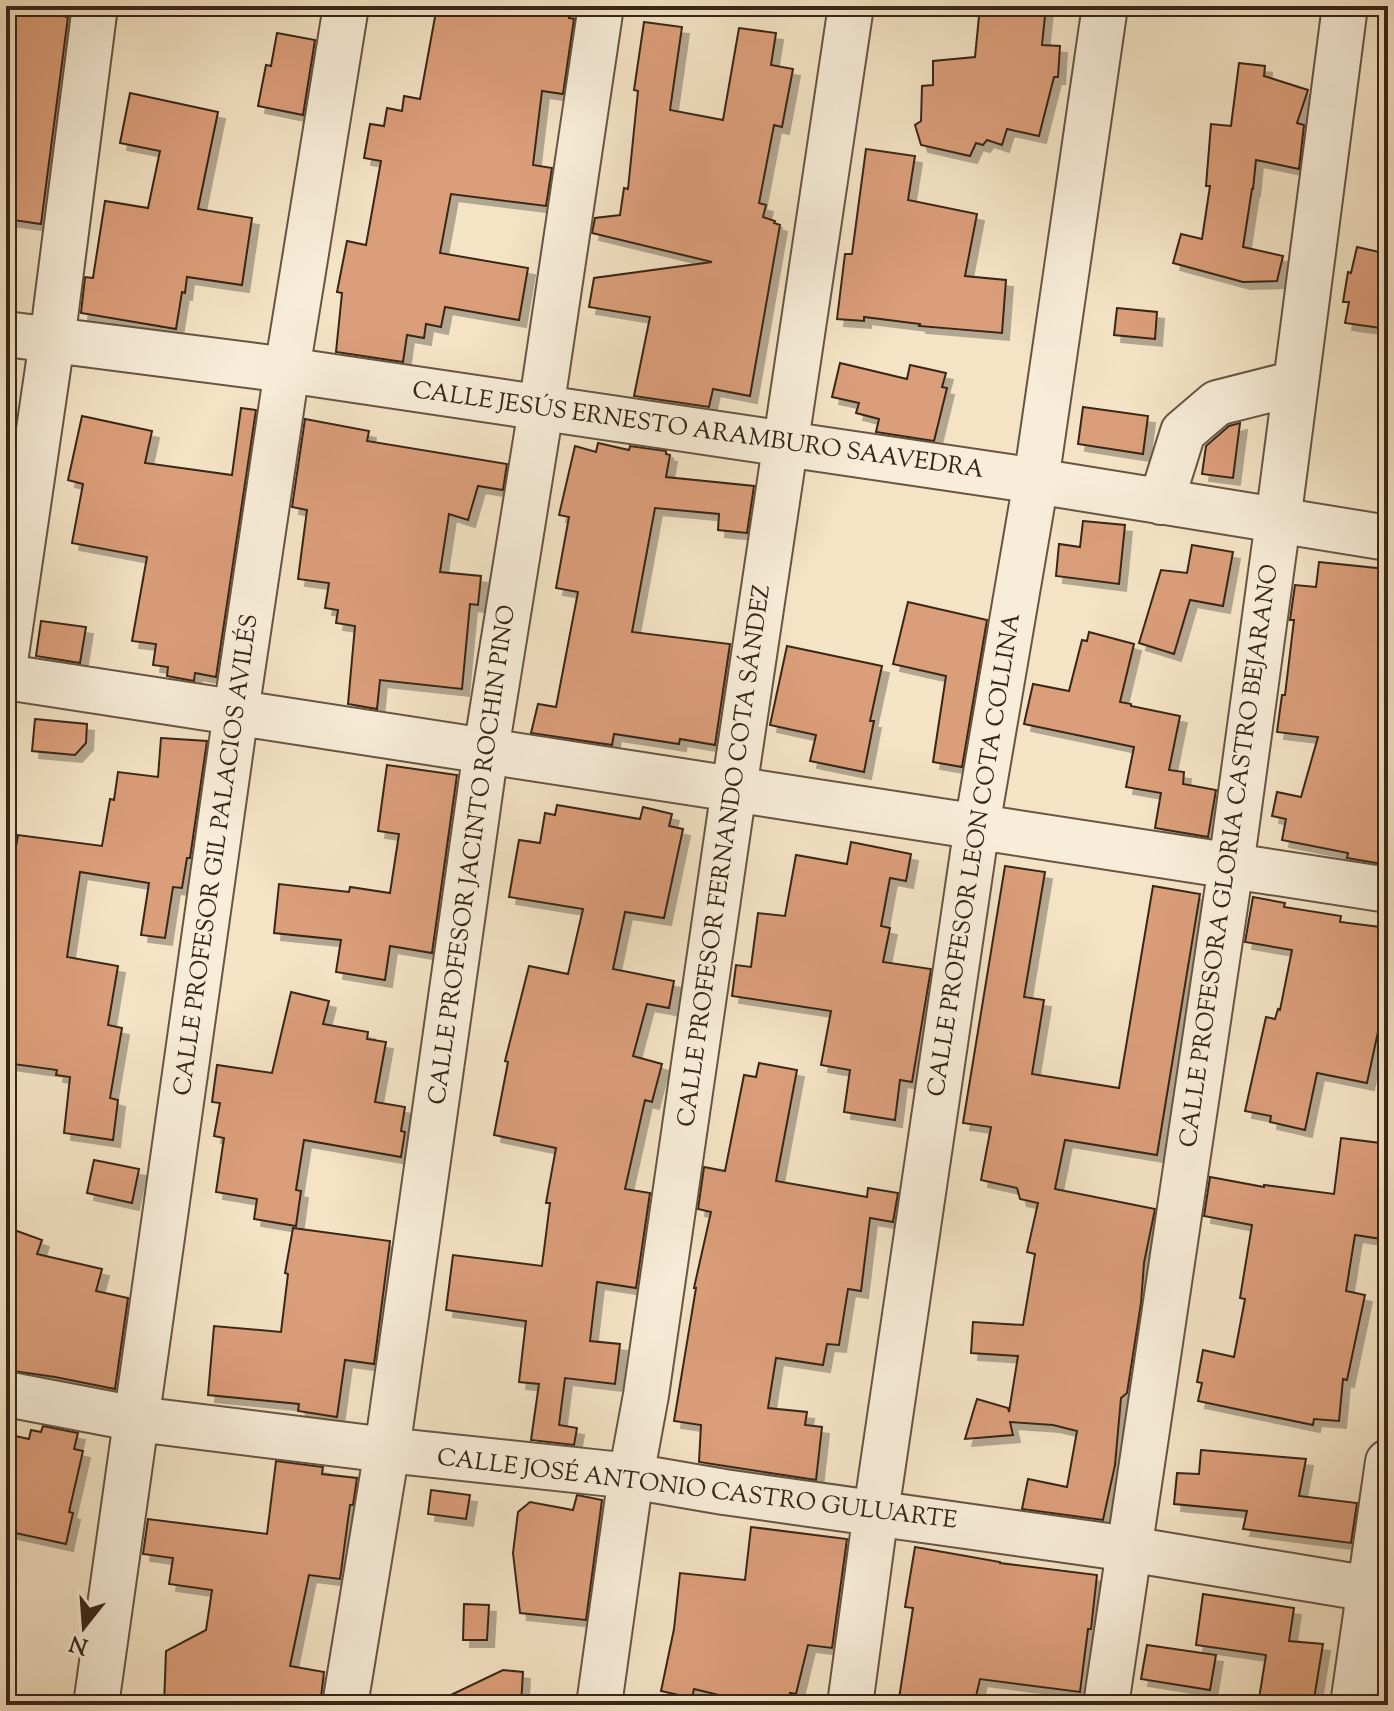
<svg xmlns="http://www.w3.org/2000/svg" width="1394" height="1711" viewBox="0 0 1394 1711" font-family="'Sorts Mill Goudy',serif">
<style>
.building{fill:#db9e7a;stroke:#382617;stroke-width:2;filter:url(#shadow)}
.lines{fill:none;stroke-linecap:round;stroke-linejoin:round}
.minor-casing{stroke:#675542;stroke-width:48}
.minor{stroke:#f8edd9;stroke-width:44}
.labels{text-anchor:middle;dominant-baseline:central;stroke-width:7;stroke-linejoin:round;paint-order:stroke}
.street-label{font-size:24px;fill:#382617;stroke:#f8edd9}
</style>
<defs>
<filter id="shadow"><feDropShadow dx="7" dy="7" stdDeviation="0" flood-color="#0004"/></filter>
</defs>
<rect width="100%" height="100%" fill="#f4e3c5"/>
<filter id="stains"><feTurbulence type="fractalNoise" baseFrequency=".0025" numOctaves="4"/><feColorMatrix values="0 0 0 0 .2 0 0 0 0 .09 0 0 0 0 .02 0 0 0 .5 -.17"/></filter>
<radialGradient id="worn" r=".72"><stop offset=".6" stop-color="#630" stop-opacity="0"/><stop offset="1" stop-color="#630" stop-opacity=".3"/></radialGradient>
<path class="building" d="M437,6H570L569,18L574,19L563,94L542,91L533,165L552,168L546,206L451,194L440,253L528,268L519,320L445,307L441,327L426,324L424,338L407,335L403,362L336,352L342,293L337,292L347,241L366,245L381,161L364,158L370,124L384,126L387,108L402,111L404,96L420,99Z
M980,6H1046L1042,45L1060,46L1058,77H1054L1039,136L1007,129L1002,145L987,140L983,145L976,143L970,156L921,145L915,125L921,121L922,86L933,85V61L975,57Z
M15,8L68,17L41,224L6,219V62Z
M644,22L682,27L670,110L723,120L739,28L776,33L771,65L793,69L782,127L774,125L759,203L766,205L763,217L775,221L774,223L780,225L750,396L713,389L709,407L634,396L650,317L589,307L594,278L712,262L592,233L595,218L620,215L624,188L628,189L638,91L634,90Z
M277,33L315,40L303,115L258,106L266,65L271,66Z
M1239,63L1265,66L1264,76L1308,90L1297,123L1304,125L1299,169L1256,160L1253,189H1252L1243,247L1283,256L1277,281L1243,282L1173,263L1181,234L1202,239L1210,186H1206L1211,124L1231,126Z
M130,93L218,112L198,209L252,218L242,285L187,277L185,293L182,292L176,329L81,313L85,277L93,278L105,201L148,208L160,151L120,143Z
M866,149L915,156L908,200L977,214L965,276L1006,280L1002,333L919,326L920,324L864,317V321L837,319L845,254H852Z
M1357,247L1388,254V329L1345,323L1349,302H1343L1348,272L1351,273Z
M1117,308L1157,312L1155,339L1114,335Z
M840,363L907,379L910,365L946,373L942,387L947,388L934,441L876,432L879,419L856,413L859,403L832,397Z
M1083,407L1148,416L1143,454L1078,444Z
M241,408L256,410L216,677L195,673L194,681L167,676L168,667L153,665L156,644L132,641L147,557L72,543L83,484L68,480L82,416L152,431L145,463L232,475Z
M305,419L369,431L367,441L507,464L503,490L478,486L468,520L449,514L440,572L481,576L478,605L470,604L462,689L380,680L377,709L348,704L355,626L336,623L338,610L325,608L329,583L298,579L307,510L292,507Z
M1240,423L1233,478L1202,474L1206,446L1229,426Z
M598,443L629,450L630,446L666,451V454L670,455L666,477L754,486L747,533L718,530L719,514L655,508L632,632L730,644L715,745L680,739L679,744L614,734L612,745L531,733L538,704L556,707L578,592L556,588L569,517L559,515L575,446L596,452Z
M1083,521L1125,525L1119,584L1056,576L1059,544L1080,547Z
M1192,545L1233,552L1223,606L1190,600L1174,654L1139,643L1161,570L1187,573Z
M1319,562L1386,569L1379,644L1388,646V680L1379,748L1388,750V865L1347,858L1348,853L1282,840L1286,819L1272,816L1277,792L1301,797L1318,737L1277,732L1282,695H1285L1294,620H1290L1295,585L1316,587Z
M908,602L987,620L962,767L933,762L946,676L893,664Z
M41,621L86,627L80,663L36,656Z
M1089,632L1134,644L1120,702L1131,704V706L1180,716L1169,770L1184,772L1183,784L1216,790L1208,837L1155,828L1161,793L1126,787L1134,747L1024,724L1033,684L1069,691L1082,640L1087,641Z
M787,646L882,666L870,721H874L864,772L810,761L816,735L770,725Z
M35,719L87,724L86,743L75,755L32,751Z
M161,738L207,741L190,858H187L182,888L173,887L165,938L141,935L149,883L80,872L67,957L118,966L108,1025L122,1028L110,1098L118,1100L113,1140L64,1133L70,1077L56,1075L57,1070L6,1063V886H9L18,835L102,846L110,799L114,800L118,772L158,777Z
M387,765L457,775L432,953L390,946L385,980L336,972L341,940L274,933L279,884L349,892L350,887L390,893L399,834L378,831Z
M557,805L640,819L643,807L672,814L669,826L683,829L664,918L625,912L613,969L674,981L669,1008L647,1004L633,1056L662,1064L652,1102L645,1100L625,1189L650,1193L636,1288L597,1282L590,1341L620,1344L615,1384L565,1378L559,1425L577,1428L574,1445L531,1440L539,1384L519,1382L526,1321L446,1310L453,1255L542,1266L550,1203H546L556,1148L494,1135L508,1062L505,1061L529,966L568,974L583,909L509,897L519,840L540,843L545,813L555,815Z
M851,842L911,854L906,881L890,878L881,926L890,928L883,962L931,969L912,1082L900,1080L895,1120L844,1112L850,1070L821,1065L831,1011L732,996L736,965L751,967L758,913L785,916L796,855L847,864Z
M1005,866L1045,872L1024,997L1044,1000L1032,1074L1119,1088L1153,886L1200,894L1157,1155L1065,1140L1055,1189L1155,1209L1144,1263L1141,1303L1127,1393L1121,1398L1115,1465L1103,1520L1022,1509L1028,1479L1067,1487L1077,1431L1053,1425L1010,1422L1013,1435L965,1439L977,1399L1008,1408L1009,1412L1018,1356L971,1353L973,1322L1023,1325L1035,1254L1027,1252L1038,1203L1020,1199L1017,1188L981,1180L991,1127L963,1123Z
M1253,897L1285,903L1284,907L1341,916L1340,922L1388,928V1028L1379,1027L1367,1083L1317,1073L1305,1130L1270,1122L1271,1116L1245,1111L1266,1017L1275,1019L1278,1009L1280,1010L1292,950L1245,942Z
M291,992L329,1001L323,1024L368,1032L367,1039L386,1042L375,1102L405,1107L401,1131L405,1132L401,1157L304,1140L296,1190L301,1191L296,1226L254,1219L257,1199L216,1192L224,1138L214,1136L220,1103L212,1102L217,1065L272,1073Z
M759,1063L797,1070L776,1181L867,1197L868,1188L898,1193L893,1222L870,1218L861,1291L848,1289L839,1345L827,1344L823,1365L776,1358L768,1408L807,1412L805,1425L822,1427L816,1480L699,1462L701,1425L674,1421L696,1288H694L711,1212L698,1209L704,1167L725,1171L744,1075L756,1077Z
M1341,1138L1388,1144V1240L1355,1235L1346,1291L1365,1295L1347,1380L1343,1379L1339,1421L1314,1419L1313,1425L1198,1401L1202,1383L1197,1382L1203,1350L1234,1357L1245,1299L1240,1298L1252,1225L1204,1216L1210,1177L1264,1187V1185L1334,1194Z
M94,1160L139,1169L132,1203L87,1193Z
M6,1227L42,1240L37,1254L102,1269L96,1291L128,1298L115,1389L55,1377L6,1370Z
M293,1228L390,1241L374,1364L345,1360L337,1417L298,1411L299,1404L208,1395L214,1326L281,1332L288,1274L285,1273Z
M43,1426L78,1433L74,1449L83,1451L69,1512L73,1513L66,1544L6,1531V1434L29,1439L31,1430L41,1432Z
M1201,1450L1306,1459L1299,1496L1357,1503L1351,1543L1243,1529L1247,1511L1174,1504L1177,1473L1199,1474Z
M276,1461L323,1467L322,1474L357,1478L353,1505H350L340,1579L309,1575L290,1666L324,1672L320,1705H164L166,1651L206,1630L212,1590L169,1584L173,1558L143,1554L148,1519L267,1534Z
M431,1490L470,1495L466,1519L428,1514Z
M577,1495L602,1500L586,1620L520,1613L513,1553L518,1512L530,1502L573,1510Z
M751,1527L847,1539L832,1648L808,1645L796,1694L790,1693L787,1705H760L694,1689L692,1698L661,1691L674,1629L680,1573L745,1580Z
M915,1547L1000,1562V1563L1097,1575L1091,1629H1088L1080,1692L980,1679L974,1705H898L913,1608L905,1607Z
M1203,1594L1294,1608L1289,1641L1323,1644L1313,1705H1258L1266,1655L1196,1645Z
M464,1604L489,1605L487,1640H463Z
M1147,1645L1216,1655L1210,1690L1141,1679Z
M503,1670L523,1672L521,1705H430Z"/>
<g class="lines">
<g class="minor-casing">
<path id="minor" d="M6,334L287,370L1036,481L1388,538
M1161,502L1183,432L1217,403L1296,383
M6,655L52,341L95,6
M6,677L1388,890
M6,1394L137,1419L387,1450L631,1476L724,1492L1129,1549L1388,1592
M96,1705L236,712L287,370L346,6
M345,1705L387,1450L486,750L541,409L601,6
M599,1705L631,1476L646,1395L734,789L851,6
M850,1705L876,1512L977,826L1036,481L1105,6
M1106,1705L1231,866L1278,521L1345,6
M1353,1705L1388,1462"/>
</g>
<use href="#minor" class="minor"/>
</g>
<g class="labels">
<g class="street-label">
<text transform="translate(698 431) rotate(8)">CALLE JESÚS ERNESTO ARAMBURO SAAVEDRA</text>
<text transform="translate(217 855) rotate(-82)">CALLE PROFESOR GIL PALACIOS AVILÉS</text>
<text transform="translate(473 855) rotate(-82)">CALLE PROFESOR JACINTO ROCHIN PINO</text>
<text transform="translate(975 855) rotate(-81)">CALLE PROFESOR LEON COTA COLLINA</text>
<text transform="translate(725 856) rotate(-82)">CALLE PROFESOR FERNANDO COTA SÁNDEZ</text>
<text transform="translate(1230 856) rotate(-82)">CALLE PROFESORA GLORIA CASTRO BEJARANO</text>
<text transform="translate(697 1490) rotate(7)">CALLE JOSÉ ANTONIO CASTRO GULUARTE</text>
</g>
</g>
<rect width="1394" height="1711" fill="none" stroke="#f4e3c5" stroke-width="32"/>
<rect x="8" y="8" width="1378" height="1695" fill="none" stroke="#382617" stroke-width="4"/>
<rect x="16" y="16" width="1362" height="1679" fill="none" stroke="#382617" stroke-width="2"/>
<g transform="translate(84 1627) rotate(197)" stroke="#f8edd9" stroke-width="6" paint-order="stroke">
<path d="M0-6L14 30L0 20L-14 30Z" fill="#382617"/>
<text y="-12" font-size="22" font-weight="bold" text-anchor="middle" fill="#382617">N</text>
</g>
<rect width="100%" height="100%" filter="url(#stains)"/>
<rect width="100%" height="100%" fill="url(#worn)"/>
</svg>
